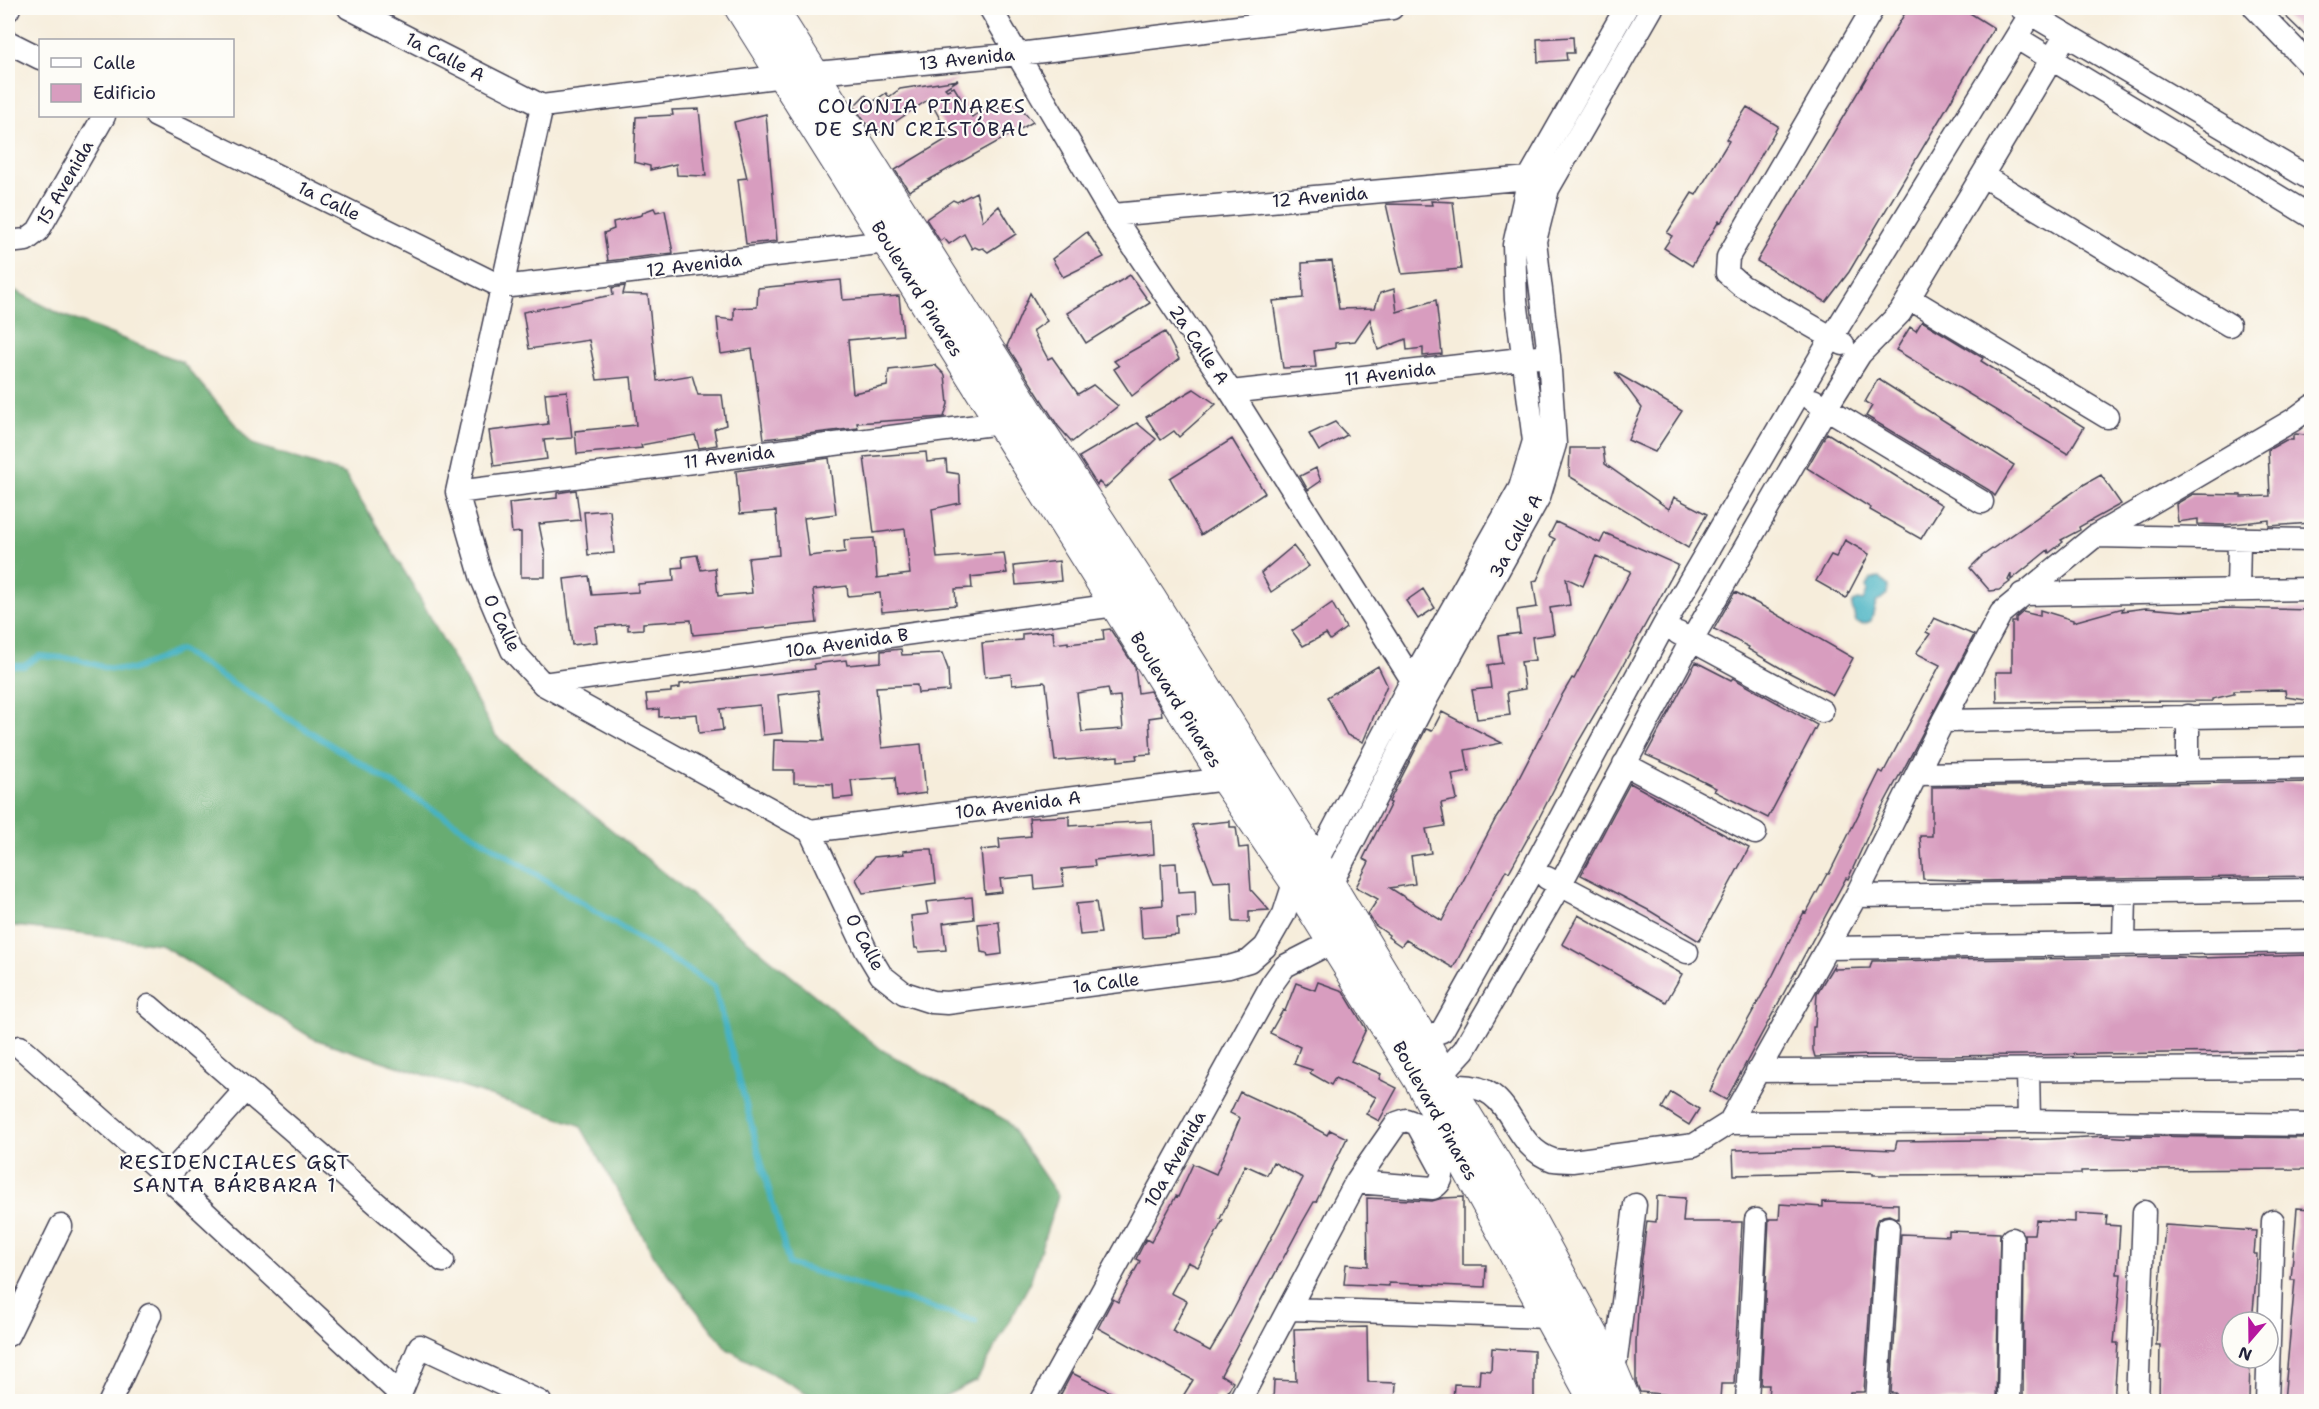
<svg xmlns="http://www.w3.org/2000/svg" width="2319" height="1409" viewBox="0 0 2319 1409" font-family="'Shantell Sans',sans-serif">
<style>
.forest{fill:#68ac72;stroke:#456756;stroke-width:1.5}
.water{fill:#46b2c2;stroke:#346a7e;stroke-width:1.5}
.lines{fill:none;stroke-linecap:round;stroke-linejoin:round}
.stream{stroke:#46b2c2;stroke-width:6}
.building{fill:#d89dbf;fill-rule:evenodd}
.street-casing{stroke:#424053;stroke-width:25}
.secondary-casing{stroke:#424053;stroke-width:34}
.street{stroke:#fff;stroke-width:22}
.secondary{stroke:#fff;stroke-width:32}
.labels{text-anchor:middle;dominant-baseline:central;stroke-width:4.5;stroke-linejoin:round;paint-order:stroke}
.street-label{font-size:18px;fill:#22223b;stroke:#fdfcf7}
.neighbourhood-label{font-size:20px;letter-spacing:1.5px;fill:#22223b;stroke:#fdfcf7}
</style>
<rect width="100%" height="100%" fill="#fdfcf7"/>
<filter id="ink" filterUnits="userSpaceOnUse"><feTurbulence type="fractalNoise" baseFrequency=".0167" numOctaves="2"/><feDisplacementMap in="SourceGraphic" scale="12" xChannelSelector="R" yChannelSelector="G"/><feConvolveMatrix kernelMatrix="1 2 1 2 8 2 1 2 1" color-interpolation-filters="sRGB"/></filter>
<filter id="wash" filterUnits="userSpaceOnUse"><feTurbulence type="fractalNoise" baseFrequency=".008" numOctaves="4" result="noise"/><feDisplacementMap in="SourceGraphic" scale="24" xChannelSelector="R" yChannelSelector="G"/><feGaussianBlur stdDeviation="1.35" result="paint"/><feColorMatrix in="noise" values="0 0 0 0 0 0 0 0 0 0 0 0 0 0 0 0 0 1.4 0 .05"/><feComposite in="paint" operator="in"/></filter>
<g filter="url(#wash)">
<rect width="100%" height="100%" fill="#f6eddb"/>
<path class="forest" d="M8,287L60,314L182,362L252,444L345,474L412,584L496,736L882,1050L1007,1121L1058,1196L1029,1285L977,1380L935,1401H821L727,1349L656,1259L580,1125L314,1039L160,944L8,925Z"/>
<path class="water" d="M1880,578L1888,586L1887,594L1876,603L1871,621L1864,624L1856,622L1852,607L1853,602L1858,600L1863,601L1867,592L1866,586L1871,579Z"/>
<g class="lines">
<path class="stream" d="M8,666H24L39,656L77,659L106,668L132,670L180,650L714,986L789,1264L975,1321"/>
</g>
<g id="blocks">
<path class="building" d="M1908,8H1962L1994,28L1849,272L1826,302L1757,261Z
M2277,8H2312V42Z
M1573,37L1574,53H1566L1567,60L1538,62L1537,39Z
M958,80L945,88L947,90L954,87L972,117L994,102L1000,110L1017,103L1033,122L909,191L895,170L950,137L929,99L877,134L873,127L869,128L854,106L865,95L874,101L886,93L889,97L900,89Z
M1747,107L1778,126L1733,204L1721,222L1719,221L1692,266L1664,248L1672,236L1667,233L1692,193L1696,195L1729,141L1726,139Z
M699,109L706,176L677,175L676,164L650,170V166L634,162L636,117L673,115L672,110Z
M766,114L777,241L746,244L738,179L747,178L734,122Z
M976,192L983,221L999,206L1016,234L988,252L983,248L979,249L975,247L972,249L964,234L949,244L944,238L940,241L926,219L953,200L957,202Z
M1431,201L1453,202L1461,269L1402,274L1386,204L1432,205Z
M654,208L656,212L665,210L673,253L608,261L604,233L614,229L613,222L642,215L643,212Z
M1087,232L1104,257L1063,277L1052,259Z
M1332,261L1339,309L1375,308L1380,293L1394,289L1397,312L1436,300L1442,354L1423,356V348L1407,350L1406,339L1378,350L1370,319L1355,341L1335,343V348L1314,351L1316,367L1283,368L1273,301L1303,298L1302,263Z
M1130,275L1150,303L1086,343L1067,313Z
M841,280L843,300L899,296L903,335L848,340L853,393L887,386L889,370L935,365L945,375L948,404L944,417L857,423L858,428L764,439L752,349L721,354L717,318L734,320V308L757,307L758,288Z
M625,286L623,294L648,295L657,381L692,375L698,395H722L726,425L714,429L717,445L699,448L695,435L641,445L642,448L577,454L575,431L636,425L631,377L597,380L589,340L529,349L523,312L613,295L612,288Z
M1030,293L1047,321L1033,331L1048,359L1052,357L1078,394L1093,385L1118,406L1072,442L1058,426L1007,346Z
M1922,321L1983,358L1981,361L2000,373L1999,374L2084,427L2068,454L1896,350L1910,327L1916,331Z
M1165,332L1179,359L1132,396L1114,369L1119,366L1114,361Z
M1615,372L1682,411L1655,452L1628,440L1642,408Z
M1878,379L2014,465L1995,496L1989,490L1866,416L1872,406L1865,402Z
M1194,389L1216,404L1179,437L1174,431L1161,440L1146,417Z
M567,391L572,438L544,440L547,459L494,466L489,431L548,424L545,393Z
M1335,422L1347,435L1319,451L1309,434Z
M1137,423L1156,439L1105,488L1099,482L1097,485L1079,457Z
M1827,433L1942,505L1921,539L1870,510L1871,508L1807,468Z
M2296,434L2312,436V523L2269,526V520L2225,525L2198,524V519L2178,522L2176,504L2193,494L2241,495V497L2270,496L2268,450L2286,440H2293V436Z
M1232,439L1265,493L1201,535L1170,478Z
M1570,448H1603L1605,464L1669,509L1674,497L1707,514L1688,548L1569,476Z
M926,452L927,462L946,460L947,472L959,474L960,503L932,509L937,558L1004,553L1007,573L971,577L972,588L955,589L956,605L882,612L880,593L848,596L847,586L813,590L817,623L693,635L691,620L643,623V629L628,630V624L595,627L597,642L572,645L564,579L589,576L592,595L638,592V584L674,581L673,568L683,567L682,557L697,555L701,570L715,568L718,596L752,593L748,558L779,555L776,511L740,514L736,471L829,458L836,514L804,518L809,556L845,552L844,540L874,538L877,578L910,574L905,529L874,533L864,457Z
M1316,468L1321,481L1308,490L1300,476Z
M2101,475L2121,504L2079,527L2080,530L2061,540L2063,542L2049,553L2048,550L2011,580V574L2008,580L2010,582L1999,590L1990,591L1970,568L1982,556L2085,484Z
M576,490L580,520L539,524L545,554V577H521V532L512,533L509,503L557,498V493Z
M610,510L614,553L588,555L584,512Z
M1556,522L1600,543L1605,533L1678,565L1617,676L1576,746L1539,818L1509,872L1506,870L1453,968L1406,940L1401,946L1388,937L1389,935L1375,925L1368,914L1378,899L1356,887L1369,862L1363,859L1391,803L1389,802L1426,729L1432,731L1442,712L1502,743L1465,750L1469,771L1452,774L1457,800L1441,803L1445,826L1426,829L1431,853L1411,856L1415,884L1390,888L1442,921L1495,820L1506,803L1562,695L1572,678L1574,679L1631,571L1596,556L1583,586L1566,578L1570,605L1550,608L1554,634L1532,637L1535,660L1521,662L1525,689L1507,692L1510,715L1477,719L1472,690L1491,688L1488,665L1502,663L1498,636L1520,633L1517,610L1537,607L1533,581L1537,580L1555,539L1549,536Z
M1845,540L1869,554L1846,598L1816,581L1831,555L1836,557Z
M1293,546L1309,566L1271,592L1261,573Z
M1059,561L1061,581L1016,585L1014,566Z
M1423,589L1435,608L1418,619L1406,601Z
M1735,592L1766,608L1853,658L1833,695L1784,670L1748,649L1749,647L1714,629Z
M1332,603L1346,628L1330,640L1326,634L1303,646L1292,631Z
M2123,608L2122,611L2146,608L2182,611L2223,608L2312,610V701L2286,697L2285,690L2234,691V694L2212,699V701L1997,702L1996,672H2012V622H2016V618L2023,612L2040,616V610L2073,620V622Z
M1934,618L1974,635L1900,776H1899L1875,820L1848,879L1846,878L1726,1100L1710,1091L1719,1072L1773,975L1804,912L1806,913L1827,874H1829L1880,771L1883,773L1940,665L1916,653L1930,634L1926,632Z
M1110,629L1135,667L1138,693L1150,691L1161,709L1162,716L1149,718L1151,754L1136,755L1137,759L1118,761V756L1055,761L1046,684L1044,682L1012,685L1011,674L985,677L982,643L1022,640V634L1053,631L1054,644L1068,642V644L1104,640L1103,630ZM1108,688L1110,697L1120,696L1123,729L1082,732L1077,693Z
M901,649L902,655L942,653L948,669L949,691L918,693L917,685L876,687L882,748L921,744L926,793L897,797L895,777L851,780L853,797L834,799L833,784L794,783V770H773L774,740L824,741L818,690L778,695L782,733L763,735L760,705L720,709L723,730L699,733L697,714L659,717V709L648,710L646,694L671,692V689L680,688V684L815,669L814,664L846,660L847,665L881,662V651Z
M1696,662L1731,680L1733,678L1817,725L1768,818L1714,791L1716,788L1678,769L1646,755Z
M1378,666L1387,685L1363,742L1347,735L1327,697Z
M2312,782V876L1981,881L1923,879L1920,836H1932V787Z
M1630,783L1749,848L1699,941L1650,911L1581,875Z
M1069,816V826L1152,821L1154,854L1094,860L1095,866L1062,869L1064,886L1035,889L1034,876L1000,879L1002,892L985,894L981,850L1000,848L999,839L1031,836L1029,818Z
M1230,821V827H1236L1239,848L1248,847L1251,890L1269,910L1249,911V922H1233L1231,881L1214,882L1192,825Z
M923,849H932L936,883L863,893L856,879L874,857L904,854L903,851Z
M1176,863L1178,892L1195,891L1196,917L1177,918L1178,935L1142,938L1140,907L1163,905L1161,864Z
M972,897L974,919L943,923L946,950L919,952L918,948H915L911,916L928,914L926,902Z
M1096,902L1101,933L1080,935L1076,904Z
M1578,915L1682,974L1666,1002L1562,944Z
M999,922L1002,954L988,956L987,953L981,952L978,924Z
M2312,955V1051L1945,1056L1872,1055L1815,1057L1813,1050V1027H1815L1817,993L1834,965V969L1870,968L1872,961L2178,957L2198,958Z
M1318,982L1343,991L1366,1029L1351,1061L1381,1074L1379,1079L1397,1088L1379,1121L1366,1114L1376,1097L1335,1078L1331,1085L1310,1073L1312,1070L1294,1064L1300,1047L1270,1033L1283,1010L1285,1011L1296,983L1315,990Z
M1240,1092L1294,1117L1327,1135L1330,1130L1347,1138L1316,1202H1314L1302,1223L1221,1375L1233,1382L1225,1397L1217,1392L1211,1401H1180L1193,1380L1098,1328L1113,1299L1118,1302L1140,1261L1136,1259L1146,1239L1151,1242L1176,1196L1178,1197L1193,1164L1216,1174L1240,1118L1230,1113ZM1273,1162L1303,1178L1227,1322L1210,1351L1172,1331L1187,1301L1171,1293L1188,1262L1198,1267L1223,1220L1220,1219L1245,1165L1267,1175Z
M1671,1092L1699,1109L1689,1125L1662,1108Z
M2106,1136L2131,1138V1136L2312,1138V1169L2147,1170L2081,1171V1174L1873,1175V1173L1850,1172L1734,1175L1733,1150L1844,1148L1895,1150L1897,1141L2051,1139Z
M1657,1196L1685,1198L1683,1222H1742L1734,1384H1721L1720,1400L1640,1392L1636,1382V1342L1641,1266L1647,1221L1656,1222Z
M1463,1197V1265H1486L1485,1287L1389,1283V1286L1344,1284L1346,1264L1368,1266L1367,1198L1432,1201L1443,1198Z
M1823,1202L1898,1204V1219L1889,1215L1883,1216L1877,1220L1875,1227L1864,1392H1850L1849,1401L1768,1398L1769,1385H1761L1769,1219H1779L1780,1204L1823,1207Z
M2297,1208L2312,1209V1400L2284,1401L2295,1280H2291Z
M2075,1213L2107,1215L2106,1225L2120,1226L2117,1274H2121L2114,1343H2118L2114,1401H2023L2024,1234H2034L2036,1220L2075,1222Z
M2165,1225L2256,1231L2254,1254H2257L2256,1278L2252,1322H2232V1358H2250L2249,1401H2159L2160,1345H2156L2157,1322Z
M1949,1231L2000,1233L1996,1400L1895,1401L1896,1393H1891L1901,1234L1949,1236Z
M1367,1327L1368,1382L1396,1383L1395,1401H1273L1274,1380L1296,1381L1294,1329Z
M1492,1348L1534,1351V1401H1453L1454,1384L1479,1385L1480,1370L1491,1371Z
M1072,1373L1128,1401H1066L1059,1398Z"/>
</g>
</g>
<g filter="url(#ink)">
<use href="#blocks" fill-opacity="0" stroke="#424053" stroke-width="1.5"/>
<g class="lines">
<g class="street-casing">
<path id="street" d="M349,8L542,106
M990,8L1112,215L1231,392L1412,680
M2021,8L2312,180
M2255,8L2312,67
M8,10L9,8
M2017,38L2312,217
M8,42L40,58
M542,106L457,492L482,579L512,650L543,684L810,831L866,950L881,975L904,993L932,1002L947,1003L1229,967L1249,961L1265,947L1284,914L1295,880L1315,864L1412,680L1520,488L1534,441L1516,300L1514,245L1529,178L1626,8
M542,106L784,76L1019,54L1392,8
M156,116L502,287L887,242
M1983,176L2229,325
M1112,215L1529,178
M8,242L26,240L38,231L104,116
M1909,298L2107,417
M1843,344L1742,286L1727,273L1728,257L1873,8
M1231,392L1538,357
M1813,400L1982,502
M457,492L1001,423
M2095,536L2312,540
M2238,590L2239,540
M2022,594L2312,589
M1678,633L1822,711
M543,684L1130,603
M2188,716V770
M1943,721L2312,715
M1624,764L1755,833
M1917,774L2312,768
M810,831L1226,779
M1547,878L1687,952
M1322,894L1330,886L1427,698L1539,497L1555,444L1549,356L1535,241L1548,189L1652,8
M1856,896L2312,890
M2124,943L2125,893
M1827,948L2312,941
M149,1006L443,1261
M1410,1043L1442,1031L1532,871L1664,625L1832,337L2031,13
M20,1047L167,1177L400,1394
M2028,1070L2029,1121
M1757,1071L2312,1068
M1427,1078L1441,1075L1464,1050L1560,885L1691,641L1826,408L1860,354L1900,313L2066,35
M1440,1097L1448,1087C1518,1077 1504,1144 1553,1160C1559,1161 1566,1161 1572,1161L1694,1145L1729,1123L1856,896L1943,721L2001,613L2095,536L2293,420L2312,406
M1729,1123L2029,1121L2312,1125
M167,1177L245,1090
M1290,1309L1549,1317L1561,1314
M8,1335L61,1226
M1612,1371L1616,1359L1635,1205
M110,1402L150,1315
M397,1402L420,1346L540,1402
M1041,1402L1272,984L1285,966L1334,941
M1239,1402L1356,1182L1397,1123L1406,1120L1417,1124L1442,1170C1443,1179 1440,1184 1433,1188L1356,1182
M1747,1402L1756,1220
M1877,1402L1888,1228
M2009,1402L2012,1239
M2137,1402L2144,1212
M2267,1402L2273,1221"/>
</g>
<g class="secondary-casing">
<path id="secondary" d="M741,8L1226,779L1295,880L1420,1080L1596,1402
M771,8L1030,416L1150,599L1330,886L1422,1039L1448,1087L1526,1213L1612,1371L1625,1402"/>
</g>
<use href="#street" class="street"/>
<use href="#secondary" class="secondary"/>
</g>
</g>
<g class="labels">
<g class="street-label">
<text transform="translate(445 57) rotate(27)">1a Calle A</text>
<text transform="translate(967 59) rotate(-6)">13 Avenida</text>
<text transform="translate(65 183) rotate(-60)">15 Avenida</text>
<text transform="translate(1320 197) rotate(-5)">12 Avenida</text>
<text transform="translate(329 201) rotate(26)">1a Calle</text>
<text transform="translate(694 265) rotate(-7)">12 Avenida</text>
<text transform="translate(917 289) rotate(58)">Boulevard Pinares</text>
<text transform="translate(1199 345) rotate(56)">2a Calle A</text>
<text transform="translate(1390 374) rotate(-7)">11 Avenida</text>
<text transform="translate(729 457) rotate(-7)">11 Avenida</text>
<text transform="translate(1516 536) rotate(-62)">3a Calle A</text>
<text transform="translate(502 623) rotate(64)">0 Calle</text>
<text transform="translate(847 643) rotate(-8)">10a Avenida B</text>
<text transform="translate(1176 700) rotate(58)">Boulevard Pinares</text>
<text transform="translate(1018 805) rotate(-7)">10a Avenida A</text>
<text transform="translate(865 942) rotate(62)">0 Calle</text>
<text transform="translate(1106 983) rotate(-7)">1a Calle</text>
<text transform="translate(1435 1111) rotate(61)">Boulevard Pinares</text>
<text transform="translate(1175 1159) rotate(-61)">10a Avenida</text>
</g>
<g class="neighbourhood-label">
<text x="922" y="106">COLONIA PINARES<tspan x="922" dy="23">DE SAN CRISTÓBAL</tspan></text>
<text x="235" y="1162">RESIDENCIALES G&amp;T<tspan x="235" dy="23">SANTA BÁRBARA 1</tspan></text>
</g>
</g>
<rect width="2319" height="1409" fill="none" stroke="#fdfcf7" stroke-width="30"/>
<rect x="39" y="39" width="195" height="78" fill="#fdfcf7" stroke="#a5a5ac" stroke-width="1.5"/>
<rect x="51" y="58" width="30" height="9" fill="#ffffff" stroke="#a5a5ac" stroke-width="1.5"/>
<text x="93" y="69" font-size="18" fill="#22223b">Calle</text>
<rect x="51" y="84" width="30" height="18" fill="#d89dbf" stroke="#a5a5ac" stroke-width="1.5"/>
<text x="93" y="99" font-size="18" fill="#22223b">Edificio</text>
<g transform="translate(2250 1340) rotate(200)"><circle r="28" fill="#fdfcf7" stroke="#a5a5ac" stroke-width="1.5"/>
<path d="M0-4.5L10 22L0 15L-10 22Z" fill="#b5179e"/>
<text y="-9" font-size="16" font-weight="bold" text-anchor="middle" fill="#22223b">N</text>
</g>
</svg>
